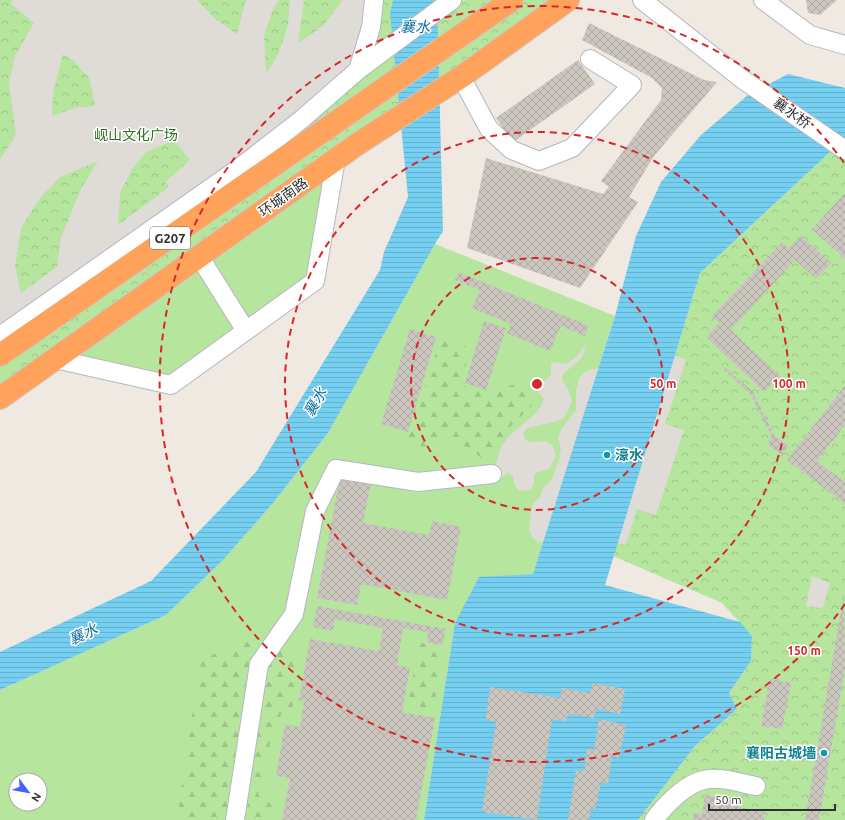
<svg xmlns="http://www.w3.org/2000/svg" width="845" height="820" viewBox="0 0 845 820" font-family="Ubuntu,'Noto Sans SC',sans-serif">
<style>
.grass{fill:#b6e59e;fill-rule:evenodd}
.forest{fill:url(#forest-firs)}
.park{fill:url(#park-crowns)}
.plaza{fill:#dfdcd8;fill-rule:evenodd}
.water{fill:url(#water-rules)}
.building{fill:url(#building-cross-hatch)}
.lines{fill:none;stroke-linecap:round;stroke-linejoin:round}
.minor-casing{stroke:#b4b7c1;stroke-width:20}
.highway-casing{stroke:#c9c9c9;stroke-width:24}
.minor{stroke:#fff;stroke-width:18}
.highway{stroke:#ffa35c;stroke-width:22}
.ring{fill:none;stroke:#d62828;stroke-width:2;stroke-dasharray:7 5}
.culture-dot{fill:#0f9aa8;stroke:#fff;stroke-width:1.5}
.labels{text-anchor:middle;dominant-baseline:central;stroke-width:3;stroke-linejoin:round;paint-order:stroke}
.shield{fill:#fff;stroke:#6d6d6d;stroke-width:1}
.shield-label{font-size:13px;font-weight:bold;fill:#2e2e2e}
.street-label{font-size:14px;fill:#2e2e2e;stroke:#fff}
.park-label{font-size:14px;fill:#2c6e1b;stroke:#fff}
.culture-label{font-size:14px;font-weight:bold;fill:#0d838f;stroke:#fff;text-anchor:start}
.water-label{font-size:15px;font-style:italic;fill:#0d6fa3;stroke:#fff}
.centre{fill:#d62828;stroke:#fff;stroke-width:2}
.ring-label{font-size:12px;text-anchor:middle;font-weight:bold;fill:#d62828;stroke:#fff;stroke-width:3;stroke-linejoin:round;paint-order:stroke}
</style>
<defs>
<pattern id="forest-firs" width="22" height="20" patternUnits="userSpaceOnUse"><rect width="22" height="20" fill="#b6e59e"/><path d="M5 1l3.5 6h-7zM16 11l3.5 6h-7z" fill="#9dc588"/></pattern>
<pattern id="park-crowns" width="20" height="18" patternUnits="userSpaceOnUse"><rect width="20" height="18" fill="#b6e59e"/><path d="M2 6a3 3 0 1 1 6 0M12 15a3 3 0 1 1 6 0" fill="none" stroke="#9dc588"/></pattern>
<pattern id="water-rules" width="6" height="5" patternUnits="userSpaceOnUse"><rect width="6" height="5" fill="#75cff0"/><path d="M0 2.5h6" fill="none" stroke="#66b2ce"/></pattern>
<pattern id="building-cross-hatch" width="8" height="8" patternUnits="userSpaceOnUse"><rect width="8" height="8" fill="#cbc7bf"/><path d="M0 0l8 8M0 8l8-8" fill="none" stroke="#afaba4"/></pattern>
</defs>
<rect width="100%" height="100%" fill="#efe9e1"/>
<path class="grass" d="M336,159L315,281L171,385L55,359Z
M435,244L615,316L533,574L455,623L424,820H0V690L166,615L223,560L273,503L328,433ZM16,780H40V804H16Z"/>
<path class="forest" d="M445,340L463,344L470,351L460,384L466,387L494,394C510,385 517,379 533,392L531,408L514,422L500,442L491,460L484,461C473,450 460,440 443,442C428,445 430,449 413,444L409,436L435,355Z
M247,642L291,647C293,650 297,654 299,657C304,671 295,699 291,712L281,714L267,752L258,794L262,800L269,802L277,814L276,820H177L198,674L202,661L208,656L234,649Z
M422,643L441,648L444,653L433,708L429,712L411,710L408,707L413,676L415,647Z"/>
<path class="park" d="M0,0H568L0,398Z
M845,138V820H638L695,746L737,709L729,693L751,661L752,636L722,603L613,556L700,273Z"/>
<path class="plaza" d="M13,0H197L215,19L237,34L246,0H279L273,9L264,36L266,74L278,55L288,25L290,0H304L298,43L323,26L343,0H374L357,71L0,335V160L16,134L9,83L15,56L34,23L10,3ZM63,54L73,60L90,79L95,106L75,108L52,116L53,93ZM174,140L190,160L165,182L169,187L118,225L120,193L132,169L146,152ZM98,161L80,191L61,238L57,267L21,293L15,266L21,228L40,198L60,177Z
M586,344L582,358L563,374L562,380L569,391L572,401L565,417L557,421L527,428L523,434L525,440L530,442L546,441L553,446L556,456L551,466L547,470L537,472L534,475V484L531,489L525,491L518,490L514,483L513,476L508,473L490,484L501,447L510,435L535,414L541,406L544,399L539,393V386L551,375V362L567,364L577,356Z
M675,355L686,360L665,424L684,430L656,515L637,509L626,545L617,543Z
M599,368L543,542H538L532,537L529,530L531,510L533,503L540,497L543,488L551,481L559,460L561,449L558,438L562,428L576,410V391L579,378L586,371Z
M812,576L830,583L823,608L806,606Z"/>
<path class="water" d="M393,0H437L443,231L435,244L328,433L273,503L223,560L166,615L0,690V652L151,581L256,472L380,270L384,252L408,197L390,14Z
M788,74L845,88V138L700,273L605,585L740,622L752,636L751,661L729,693L737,709L695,746L638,820H424L455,623L479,577L533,574L615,316L636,236L661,182L701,135L748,95Z"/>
<path class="building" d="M806,0H837L820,15L808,13Z
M589,23L704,80L717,82L654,156L629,197L638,202L580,288L467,248L486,158L603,194L609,187L601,181L661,100L662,88L652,78L582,40Z
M578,60L595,84L513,142L496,118Z
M845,193V259L812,229Z
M801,235L831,263L816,279L795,260L731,330L780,376L764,392L706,337L719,323L712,316L782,242L789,248Z
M459,272L589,326L585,336L561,326L550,351L507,333L511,324L472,308L480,290L455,280Z
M484,321L506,328L486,390L465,383Z
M410,329L436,337L408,432L381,424Z
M725,367L753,392L774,435L789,446L782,455L767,444L772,437L751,395L723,369Z
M845,385V425L817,461L845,482V504L787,460Z
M340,478L371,483L363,523L429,535L432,521L461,527L447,600L361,584L357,605L317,598Z
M844,594L845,669L842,686L819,820H805Z
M317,606L446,629L442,645L427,642L428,632L403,628L397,665L410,668L402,712L435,718L416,820H282L290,778L276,776L285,724L300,727L304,701L299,700L310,639L379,651L383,628L335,619L333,631L313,627Z
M770,679L791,683L782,729L761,726Z
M593,683L625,689L620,714L596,709L594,718L568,714L566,721L552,719L537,820L482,812L496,722L486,720L490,687L560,698L562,688L590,693Z
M599,719L626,725L619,758L612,756L608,784L601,782L595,810L591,809L589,820H568L576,770L584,771L587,748L594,750Z
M705,795L740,801L738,807L766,812L764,820H693L694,813L702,814Z"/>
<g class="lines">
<g class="minor-casing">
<path id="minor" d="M642,0L742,79L845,150
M763,0L810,35L845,45
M358,70L452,0
M358,70L371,27L374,0
M461,77L489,129L512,150L539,161L572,148L632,85L590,59
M199,256L246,331
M0,336L239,168L302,119L357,71
M55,359L171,385L315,281L336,159
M235,820L259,664L294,614L315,511L336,469L418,482L492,474
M654,820C664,806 686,783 704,780C720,776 740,783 756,786"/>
</g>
<g class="highway-casing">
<path id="highway" d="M0,355L512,0
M0,398L356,145L461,77L568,0"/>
</g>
<use href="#minor" class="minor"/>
<use href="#highway" class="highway"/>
</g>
<g class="ring">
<circle cx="537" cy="384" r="126"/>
<circle cx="537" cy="384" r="252"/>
<path d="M845 604A378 378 0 1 1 845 164"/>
</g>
<g class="culture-dot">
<circle cx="607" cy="455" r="4"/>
<circle cx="824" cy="753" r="4"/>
</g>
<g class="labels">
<rect class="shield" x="150" y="227" width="40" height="22" rx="3"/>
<g class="shield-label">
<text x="170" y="238">G207</text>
</g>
<g class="street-label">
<text transform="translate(792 113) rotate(35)">襄水桥</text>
<text transform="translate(283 197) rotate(-35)">环城南路</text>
</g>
<g class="park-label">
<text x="136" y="135">岘山文化广场</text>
</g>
<g class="culture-label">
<text x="615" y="455">濠水</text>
<text x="816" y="753" text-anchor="end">襄阳古城墙</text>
</g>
<g class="water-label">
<text x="415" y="26">襄水</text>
<text transform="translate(315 402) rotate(-60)">襄水</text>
<text transform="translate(83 634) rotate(-25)">襄水</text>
</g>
</g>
<circle cx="537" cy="384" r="6" class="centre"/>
<g class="ring-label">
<text x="663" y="388">50 m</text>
<text x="789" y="388">100 m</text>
<text x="804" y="655">150 m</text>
</g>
<g transform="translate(28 792) rotate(122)"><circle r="19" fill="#ffffff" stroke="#ababab"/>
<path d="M0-3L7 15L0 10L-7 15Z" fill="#4264fb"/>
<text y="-6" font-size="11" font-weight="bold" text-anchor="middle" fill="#2e2e2e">N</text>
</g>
<path d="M709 804v6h126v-6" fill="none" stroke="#2e2e2e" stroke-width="2"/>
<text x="715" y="804" font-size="12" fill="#2e2e2e" stroke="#ffffff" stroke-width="3" paint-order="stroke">50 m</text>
</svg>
